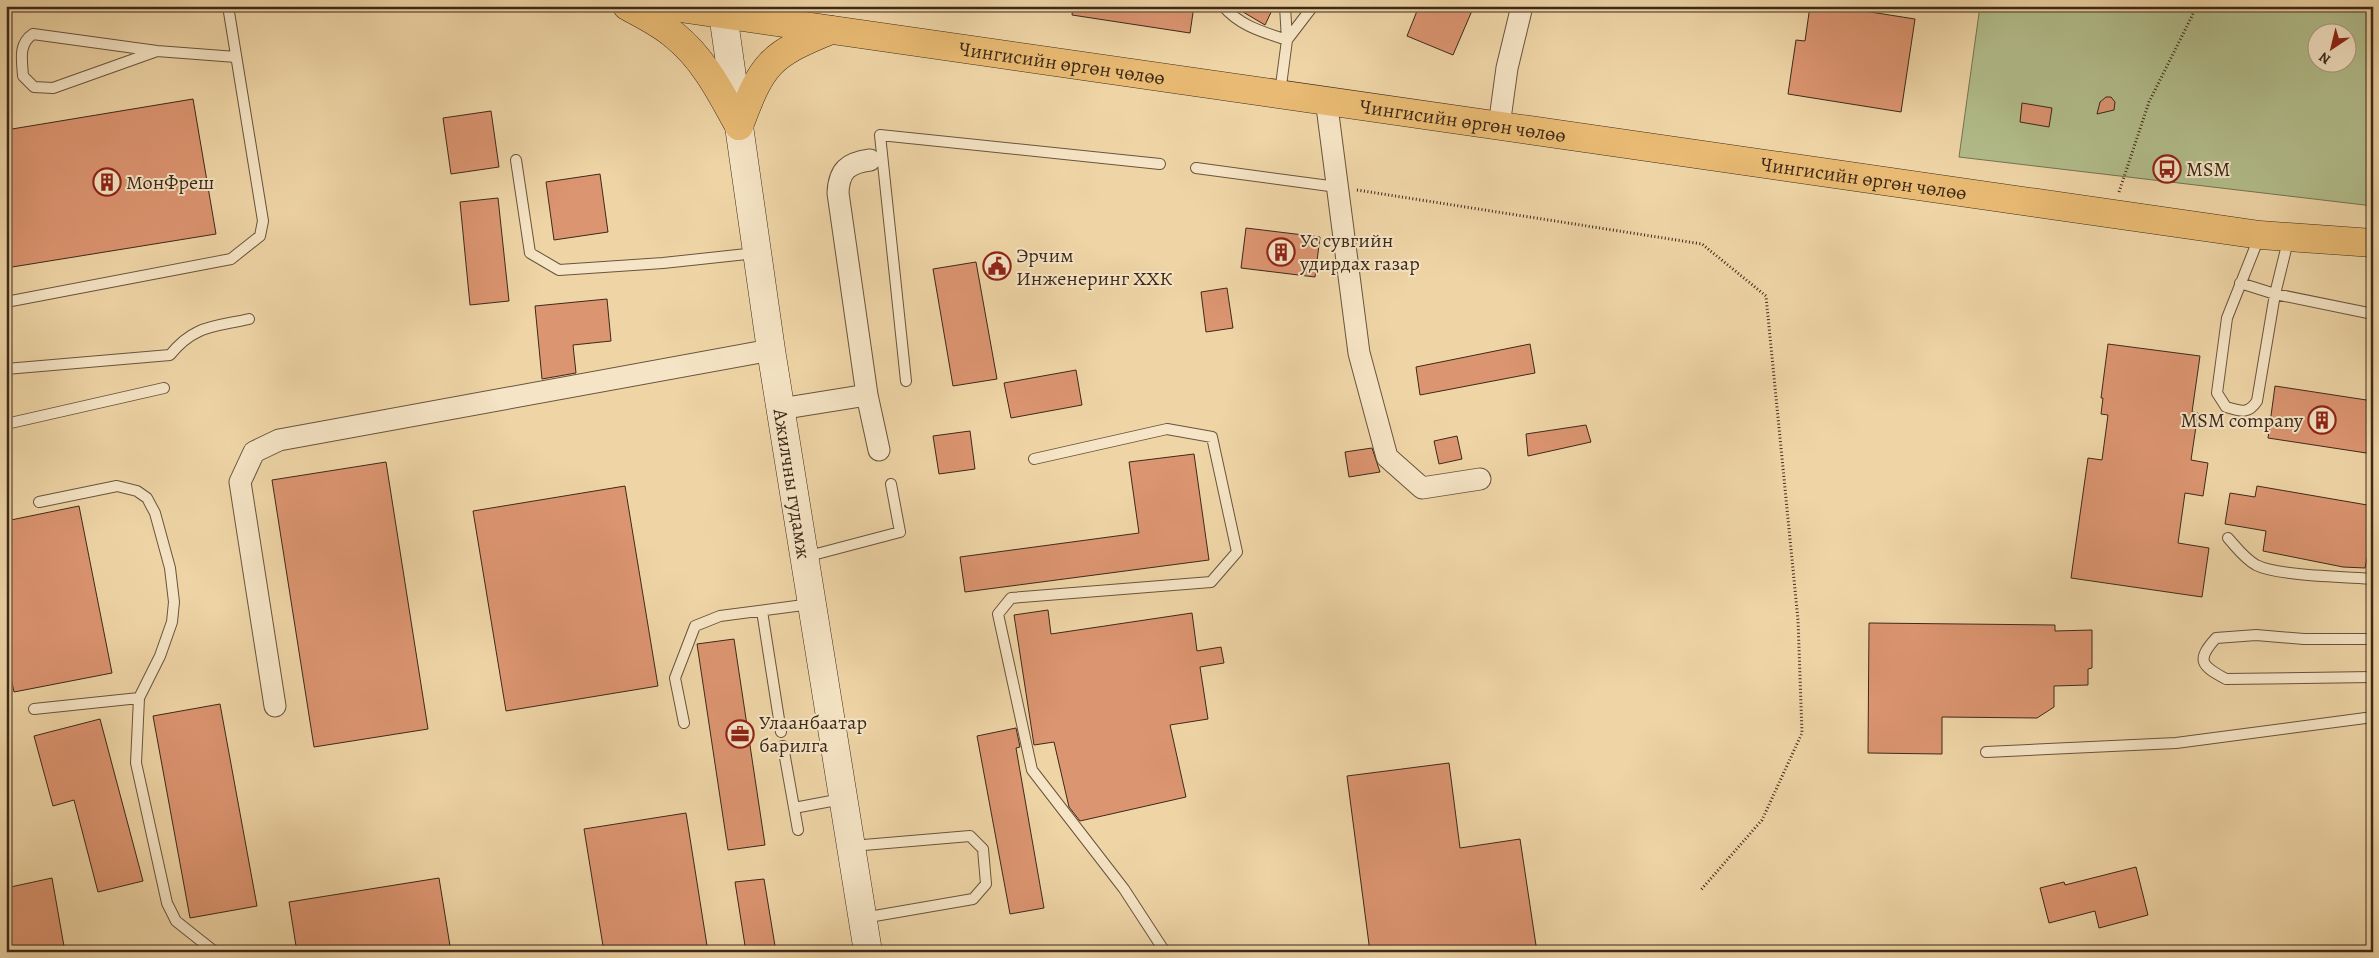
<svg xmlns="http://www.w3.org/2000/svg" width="2379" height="958" viewBox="0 0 2379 958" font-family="Alegreya,serif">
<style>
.green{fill:#b2be8c;stroke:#777453;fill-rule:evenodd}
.building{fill:#dc9571;stroke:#3c291a}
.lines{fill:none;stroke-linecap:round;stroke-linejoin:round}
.lane-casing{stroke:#69543d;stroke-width:12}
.street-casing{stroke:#69543d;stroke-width:23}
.secondary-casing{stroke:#3c291a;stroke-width:29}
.highway-casing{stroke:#3c291a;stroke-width:29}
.path{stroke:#3c291a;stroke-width:3;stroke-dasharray:1 2.5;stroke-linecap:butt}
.lane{stroke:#f5e4c5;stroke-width:10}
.street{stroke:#f5e4c5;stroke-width:21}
.secondary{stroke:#f5e4c5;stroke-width:28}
.highway{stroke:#e8ba73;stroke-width:28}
.labels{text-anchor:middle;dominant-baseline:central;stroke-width:4;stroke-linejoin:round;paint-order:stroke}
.street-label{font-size:20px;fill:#3c291a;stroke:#f5e4c5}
.poi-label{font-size:20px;fill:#3c291a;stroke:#f5e4c5;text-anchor:start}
</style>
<rect width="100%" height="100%" fill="#efd5a6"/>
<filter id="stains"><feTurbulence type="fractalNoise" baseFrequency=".004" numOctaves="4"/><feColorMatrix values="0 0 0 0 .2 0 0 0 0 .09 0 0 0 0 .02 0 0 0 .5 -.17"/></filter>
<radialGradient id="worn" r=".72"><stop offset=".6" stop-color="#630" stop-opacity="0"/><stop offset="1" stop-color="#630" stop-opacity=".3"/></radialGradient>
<path class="green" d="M1980,6H2373V206L1959,157ZM2316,32H2346V62H2316Z"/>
<path class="building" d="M1073,6H1194L1190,33L1072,15Z
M1233,6H1274L1265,25Z
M1419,6H1474L1453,55L1407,36Z
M1810,6H1832L1915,19L1901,112L1788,94L1796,40L1805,41Z
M2106,97H2111L2115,102L2114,110L2097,114L2100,102Z
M193,99L216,234L6,268V130Z
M2022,103L2052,108L2049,127L2020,122Z
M491,111L499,167L451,174L443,118Z
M600,174L608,232L554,240L546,182Z
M498,198L509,301L470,305L460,202Z
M1246,228L1320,237L1315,277L1241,268Z
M976,262L997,379L953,386L933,269Z
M1227,288L1233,328L1206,332L1201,292Z
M607,299L611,341L573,345L576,373L542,379L535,306Z
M1530,344L1535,373L1420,395L1416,367Z
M2108,344L2200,356L2192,412L2198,413L2191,460L2208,463L2203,496L2185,493L2178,543L2209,548L2202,597L2071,578L2088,458L2102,460L2108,415L2101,414L2103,398H2101Z
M1076,370L1082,405L1011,418L1004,383Z
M2275,386L2373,401V454L2268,438Z
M1586,425L1591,442L1528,456L1526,434Z
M970,431L975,469L939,474L933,436Z
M1457,436L1462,459L1439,464L1434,441Z
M1372,448L1380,472L1349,477L1345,452Z
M1194,454L1209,560L965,592L960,557L1139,533L1129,462Z
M386,462L428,729L314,747L272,480Z
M625,486L658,686L506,711L473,511Z
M2257,486L2373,506V530L2365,568L2343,567L2263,551L2266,531L2225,524L2230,493L2255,497Z
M79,506L112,673L14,692L6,655V521Z
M1048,610L1051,634L1192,613L1197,651L1221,647L1224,663L1200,667L1208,719L1170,725L1186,797L1080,821L1069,807L1054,742L1034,745L1014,615Z
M1869,623L2055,625V631L2092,630V668L2088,669V685L2054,686V707L2037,718L1942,717V754L1868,753Z
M734,639L765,845L728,850L697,644Z
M220,704L257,906L190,918L153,716Z
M100,719L143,881L98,892L74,800L53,806L34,736Z
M1016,728L1020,747L1016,748L1044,908L1010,914L977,736Z
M1449,763L1460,848L1520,839L1537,952H1370L1347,776Z
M686,813L708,952H604L584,829Z
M2136,867L2148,915L2099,928L2095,911L2049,923L2040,888L2064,882L2065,885Z
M52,878L65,952H6V888Z
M439,878L451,952H297L289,902Z
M764,879L776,952H746L735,882Z"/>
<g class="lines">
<g class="lane-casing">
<path id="lane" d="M1223,6C1240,26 1263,32 1287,40L1313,6
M157,51L53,88L34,87L23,76C22,60 18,44 33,34L157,51L236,57
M1280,93L1287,40L1285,6
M516,160L530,253L559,270L663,263L756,253
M1196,168L1337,187
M2260,235L2227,318L2217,393L2226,407C2240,411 2248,415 2257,401L2275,294L2288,241
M2240,283L2275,294L2373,314
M6,302L231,259L260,236L263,221L228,6
M6,369L170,355C194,325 214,327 249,319
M906,381L880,135L1160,164
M6,424L164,388
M1034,459L1167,429L1212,437L1237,552L1211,582L1011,598L998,614L1032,770L1124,889L1165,952
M39,502L117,486L137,491L147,498L155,513L170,568L174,602L172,622L160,656L139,698L136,763L167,903L176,921L215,952
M2228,538C2237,548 2244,558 2256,565C2277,576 2347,577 2373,579
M805,557L900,532L891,484
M762,611L781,732
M2373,639H2304L2256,635L2216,638C2195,661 2202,666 2226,679L2373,677
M34,709L139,698
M684,723L675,678L695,626L720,616L811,604
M783,746L798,830
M1986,752L2176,743L2373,717
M794,808L842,799
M852,846L970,836L983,849L986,884L973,899L863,918"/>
</g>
<g class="street-casing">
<path id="street" d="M1326,99L1359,353L1387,457L1422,488L1480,479
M1499,126L1507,68L1522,6
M870,160C848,163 839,170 838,193L867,395L879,450
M780,409L867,395
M275,706L240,482L254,452L279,440L771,350"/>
</g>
<g class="secondary-casing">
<g id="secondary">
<path id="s1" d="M723,14L771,350L868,952"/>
</g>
</g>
<g class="highway-casing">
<g id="highway">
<path d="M627,6C643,15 660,23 674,35C704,59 721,93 739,126"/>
<path id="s2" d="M666,6L2260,235L2373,243"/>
<path d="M739,126C762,64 769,55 831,30"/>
</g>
</g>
<path class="path" d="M1357,190L1702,244L1766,296L1798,620L1802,733L1762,820L1700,891
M2119,192L2149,102L2197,6"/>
<use href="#lane" class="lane"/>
<use href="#street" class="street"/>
<use href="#secondary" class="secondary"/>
<use href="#highway" class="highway"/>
</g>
<defs>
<g id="bus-ring" transform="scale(1.4375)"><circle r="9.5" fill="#f5e4c5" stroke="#8f2418" stroke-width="1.5"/><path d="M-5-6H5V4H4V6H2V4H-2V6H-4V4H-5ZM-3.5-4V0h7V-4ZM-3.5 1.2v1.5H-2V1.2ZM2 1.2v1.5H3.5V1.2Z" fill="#8f2418"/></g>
<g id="building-ring" transform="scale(1.4375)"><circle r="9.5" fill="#f5e4c5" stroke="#8f2418" stroke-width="1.5"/><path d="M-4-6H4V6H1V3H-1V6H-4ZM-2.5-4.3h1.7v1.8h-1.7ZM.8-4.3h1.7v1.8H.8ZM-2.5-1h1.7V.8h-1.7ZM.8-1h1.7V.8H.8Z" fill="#8f2418"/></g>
<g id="civic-ring" transform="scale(1.4375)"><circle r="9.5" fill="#f5e4c5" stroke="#8f2418" stroke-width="1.5"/><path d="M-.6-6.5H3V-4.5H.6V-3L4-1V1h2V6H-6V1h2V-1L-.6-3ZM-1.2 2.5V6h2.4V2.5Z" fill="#8f2418"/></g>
<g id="office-ring" transform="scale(1.4375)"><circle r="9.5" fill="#f5e4c5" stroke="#8f2418" stroke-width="1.5"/><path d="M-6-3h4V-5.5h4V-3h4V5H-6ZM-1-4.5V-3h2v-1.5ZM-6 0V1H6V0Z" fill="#8f2418"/></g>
</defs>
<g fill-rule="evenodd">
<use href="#bus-ring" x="2167" y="169"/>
<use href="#building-ring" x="107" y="182"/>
<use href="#building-ring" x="1281" y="252"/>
<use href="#civic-ring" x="997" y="266"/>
<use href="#building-ring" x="2322" y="420"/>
<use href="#office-ring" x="740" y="734"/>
</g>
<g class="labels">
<g class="street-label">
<text stroke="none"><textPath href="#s2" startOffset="400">Чингисийн өргөн чөлөө</textPath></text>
<text stroke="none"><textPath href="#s2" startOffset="805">Чингисийн өргөн чөлөө</textPath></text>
<text stroke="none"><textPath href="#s2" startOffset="1210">Чингисийн өргөн чөлөө</textPath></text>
<text stroke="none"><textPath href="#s1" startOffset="475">Ажилчны гудамж</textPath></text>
</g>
<g class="poi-label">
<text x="2186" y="169">MSM</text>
<text x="126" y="182">МонФреш</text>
<text x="1300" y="240">Ус сувгийн<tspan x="1300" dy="23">удирдах газар</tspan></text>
<text x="1016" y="255">Эрчим<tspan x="1016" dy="23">Инженеринг ХХК</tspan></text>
<text x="2303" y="420" text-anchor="end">MSM company</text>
<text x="759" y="722">Улаанбаатар<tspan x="759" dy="23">барилга</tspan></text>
</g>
</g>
<rect width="2379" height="958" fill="none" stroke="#efd5a6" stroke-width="25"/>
<rect x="8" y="8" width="2364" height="943" fill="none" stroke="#3c291a" stroke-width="2.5"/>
<rect x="12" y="12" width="2354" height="933" fill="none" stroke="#3c291a"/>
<g transform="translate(2332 48) rotate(215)"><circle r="24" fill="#f5e4c5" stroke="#ab9981"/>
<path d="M0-4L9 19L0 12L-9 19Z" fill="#8f2418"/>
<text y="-8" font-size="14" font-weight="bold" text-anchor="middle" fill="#3c291a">N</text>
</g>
<rect width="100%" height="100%" filter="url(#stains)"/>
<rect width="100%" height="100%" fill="url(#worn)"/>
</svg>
